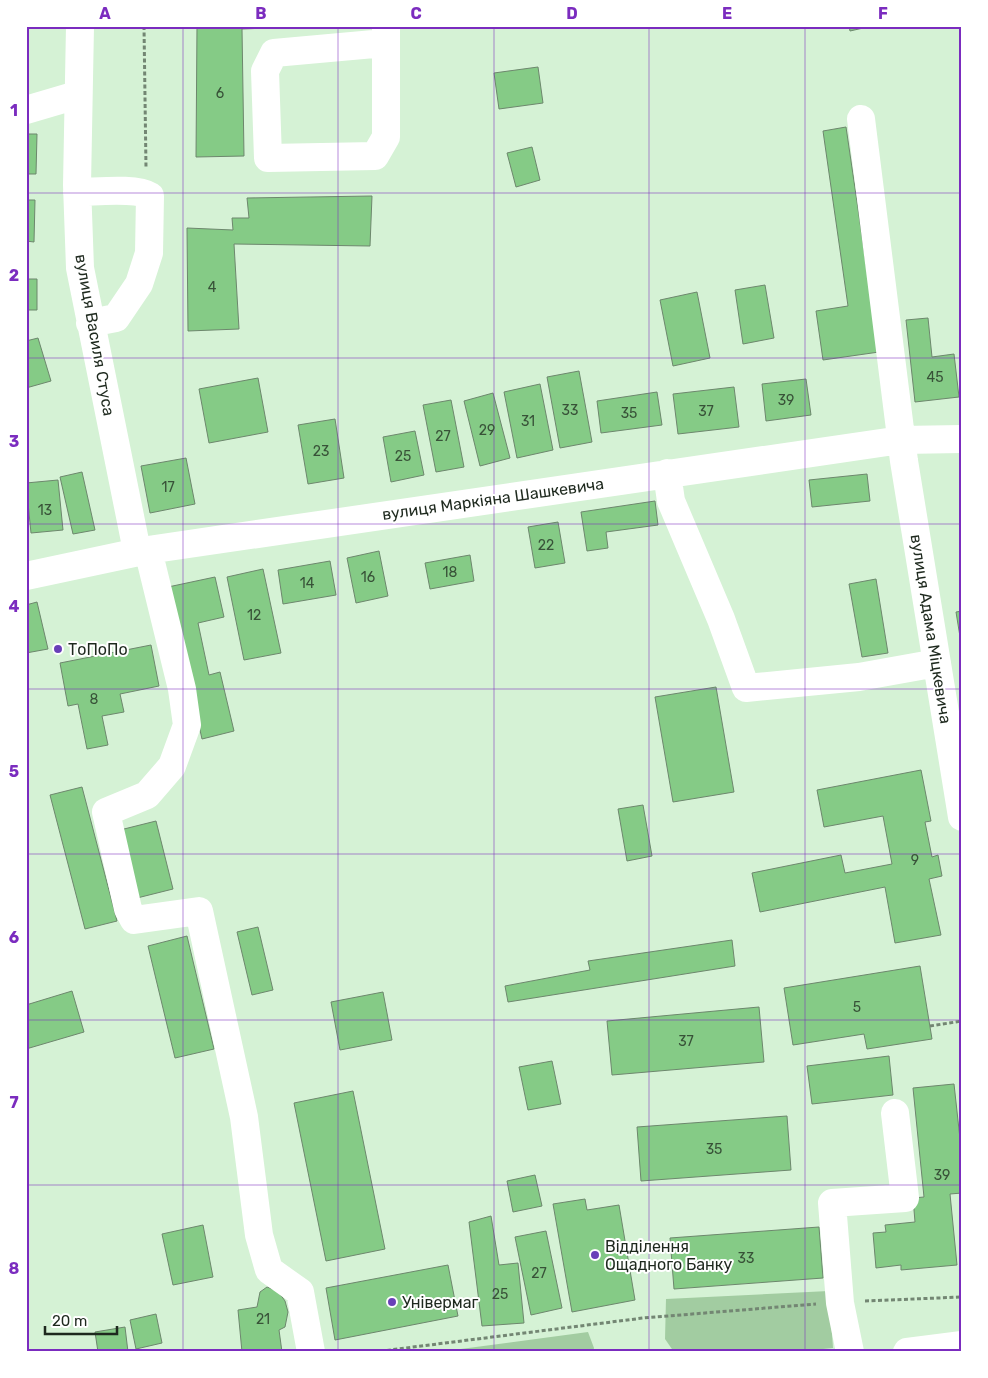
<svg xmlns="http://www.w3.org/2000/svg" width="988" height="1378" viewBox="0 0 988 1378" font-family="Rubik,sans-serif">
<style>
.green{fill:#a2cca1}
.building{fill:#85cb86;stroke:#6d876d}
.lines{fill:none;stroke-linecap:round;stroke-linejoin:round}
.path{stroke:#738673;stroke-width:3;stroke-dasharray:4 2.5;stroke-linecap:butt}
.minor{stroke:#fff;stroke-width:28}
.grid{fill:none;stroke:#7b2cbf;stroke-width:1;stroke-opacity:0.55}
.poi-dot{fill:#6940b8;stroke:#fff;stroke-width:2}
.labels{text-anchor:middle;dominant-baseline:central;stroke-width:4;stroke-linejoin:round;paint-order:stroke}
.number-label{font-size:14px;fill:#385238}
.street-label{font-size:16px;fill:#1e291e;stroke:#fff}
.poi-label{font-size:16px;fill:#1e291e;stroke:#fff;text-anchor:start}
.neatline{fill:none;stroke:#7b2cbf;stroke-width:2}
.grid-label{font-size:16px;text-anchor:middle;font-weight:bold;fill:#7b2cbf}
</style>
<rect width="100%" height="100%" fill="#d5f2d5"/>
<path class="green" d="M829,1291L833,1348L793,1352H674L665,1339L666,1299Z
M588,1332L594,1348L593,1352H438Z"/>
<path class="building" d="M197,26H319L242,29L244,156L196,157Z
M849,26H872L850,31Z
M538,67L543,103L499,109L494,73Z
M846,127L879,352L823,360L816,311L848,306L823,131Z
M26,134H37L36,174H26Z
M532,147L540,180L516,187L507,153Z
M372,196L370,246L234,244L239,329L188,331L187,228L233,230L232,218H249L247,198Z
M26,200H35L34,242L26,241Z
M26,279H37V310H26Z
M765,285L774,338L743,344L735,290Z
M697,292L710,358L673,366L660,300Z
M928,318L932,357L954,354L959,397L915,402L906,320Z
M38,338L51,381L26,388V341Z
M579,371L592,442L560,448L547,377Z
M258,378L268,432L209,443L199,389Z
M806,379L811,415L766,421L762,384Z
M540,384L553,450L517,458L504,392Z
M734,387L739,427L678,434L673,394Z
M657,392L662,425L601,433L597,401Z
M493,393L510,458L480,466L464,401Z
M451,400L464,467L436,472L423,405Z
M335,419L344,478L308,484L298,425Z
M415,431L424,475L391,482L383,437Z
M186,458L195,504L150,513L141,466Z
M82,472L95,530L73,534L60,477Z
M867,474L870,501L812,507L809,480Z
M58,480L63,530L31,533L26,483Z
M655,501L658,525L606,532L608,548L587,551L581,512Z
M558,522L565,563L535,568L528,527Z
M379,551L388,596L356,603L347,558Z
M470,555L474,581L430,589L425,563Z
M330,561L336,595L283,604L278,570Z
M263,569L281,653L244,660L227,577Z
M215,577L224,617L198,623L209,675L220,672L234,731L202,739L168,587Z
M876,579L888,653L862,657L849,584Z
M37,602L48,649L26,653V605Z
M962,611V649L956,612Z
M151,645L159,686L120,694L124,712L102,716L108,745L87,749L78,704L68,706L60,663Z
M716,687L734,792L673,802L655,697Z
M921,770L931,821L925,822L932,857L938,855L942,876L929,879L941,935L895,943L885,887L760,912L752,873L841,855L845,873L892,864L883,816L824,827L817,790Z
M82,787L117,921L85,929L50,795Z
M643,805L652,856L627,861L618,809Z
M156,821L173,889L137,898L120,830Z
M258,927L273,990L252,995L237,932Z
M187,936L214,1049L175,1058L148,946Z
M732,940L735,966L508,1002L505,986L590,970L588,961Z
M920,966L932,1039L867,1049L864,1034L793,1045L784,988Z
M72,991L84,1032L26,1049V1005Z
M383,992L392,1040L340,1050L331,1002Z
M759,1007L764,1062L612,1075L607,1021Z
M889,1056L893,1095L812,1104L807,1066Z
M552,1061L561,1104L528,1110L519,1067Z
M954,1084L962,1157V1193L950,1194L957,1265L901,1270V1265L876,1268L873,1233L886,1232L885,1225L915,1222L913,1198L924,1197L913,1088Z
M353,1091L385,1249L326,1261L294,1103Z
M787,1116L791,1170L641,1181L637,1127Z
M535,1175L542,1206L513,1212L507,1181Z
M585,1199L587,1210L619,1205L635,1300L572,1312L553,1204Z
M491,1216L499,1265L518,1263L524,1323L482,1326L469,1222Z
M203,1225L213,1277L173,1285L162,1234Z
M819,1227L823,1278L674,1289L670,1238Z
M546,1231L562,1308L531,1315L515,1237Z
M448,1265L458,1316L335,1340L326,1288Z
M267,1287L278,1291L285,1301L288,1312L285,1327L279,1330L282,1352H242L238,1310L257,1307L260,1292Z
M156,1314L162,1343L136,1349L130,1320Z
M125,1327L128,1352H98L95,1332Z"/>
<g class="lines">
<path class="path" d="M144,26L146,168
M930,1026L962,1021
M865,1301L962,1297
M374,1352L643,1318L816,1304"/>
<path class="minor" d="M80,26L77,185L80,268L137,551
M385,43L274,53L265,71L268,158L375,156L386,137V26
M26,110L77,95
M861,119L904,461L962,817
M77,192C95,192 136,187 150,196L149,253L139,284L116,318L90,323
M667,473L671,501L721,619L746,688L859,677L937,663
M148,550L182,689L187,725L172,766L147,795L106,812L128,909L134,920L199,911L244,1117L259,1235L269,1270L300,1292L311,1352
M26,576L148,550L901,440L962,439
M850,1352L840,1303L832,1203L905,1198L895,1113
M907,1352L962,1345"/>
</g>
<path class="grid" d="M183,26V1352M338,26V1352M494,26V1352M649,26V1352M805,26V1352M26,193H962M26,358H962M26,524H962M26,689H962M26,854H962M26,1020H962M26,1185H962"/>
<g class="poi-dot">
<circle cx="58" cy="649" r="5"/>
<circle cx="595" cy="1255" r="5"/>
<circle cx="392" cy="1302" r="5"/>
</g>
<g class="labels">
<g class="number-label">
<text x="220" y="93">6</text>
<text x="212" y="287">4</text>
<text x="935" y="377">45</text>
<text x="786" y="400">39</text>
<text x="570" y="410">33</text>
<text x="706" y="411">37</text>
<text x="629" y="413">35</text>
<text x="528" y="421">31</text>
<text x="487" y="430">29</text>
<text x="443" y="436">27</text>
<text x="321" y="451">23</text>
<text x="403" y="456">25</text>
<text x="168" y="487">17</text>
<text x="45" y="510">13</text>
<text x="546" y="545">22</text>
<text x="450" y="572">18</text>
<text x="368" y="577">16</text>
<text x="307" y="583">14</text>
<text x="254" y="615">12</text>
<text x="94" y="699">8</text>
<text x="915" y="860">9</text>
<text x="857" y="1007">5</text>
<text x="686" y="1041">37</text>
<text x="714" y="1149">35</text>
<text x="942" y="1175">39</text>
<text x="746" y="1258">33</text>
<text x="539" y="1273">27</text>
<text x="500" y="1294">25</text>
<text x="263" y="1319">21</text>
</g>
<g class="street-label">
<text transform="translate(95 335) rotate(80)">вулиця Василя Стуса</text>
<text transform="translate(493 499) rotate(-8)">вулиця Маркіяна Шашкевича</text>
<text transform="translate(931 629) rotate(81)">вулиця Адама Міцкевича</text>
</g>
<g class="poi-label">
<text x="68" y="649">ТоПоПо</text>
<text x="605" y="1246">Відділення<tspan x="605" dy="18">Ощадного Банку</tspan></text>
<text x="402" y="1302">Універмаг</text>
</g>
</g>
<rect width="988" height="1378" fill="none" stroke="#ffffff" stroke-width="55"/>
<path d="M45 1326v8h72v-8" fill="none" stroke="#1e291e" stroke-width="2.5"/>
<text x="52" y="1326" font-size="15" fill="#1e291e" stroke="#ffffff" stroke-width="4" paint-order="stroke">20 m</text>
<rect x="28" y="28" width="932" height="1322" class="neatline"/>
<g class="grid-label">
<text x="105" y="19">A</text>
<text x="261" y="19">B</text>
<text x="416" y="19">C</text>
<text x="572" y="19">D</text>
<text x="727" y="19">E</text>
<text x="883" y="19">F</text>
<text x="14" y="116">1</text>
<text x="14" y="281">2</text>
<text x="14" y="447">3</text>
<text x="14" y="612">4</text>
<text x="14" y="777">5</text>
<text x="14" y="943">6</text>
<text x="14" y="1108">7</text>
<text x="14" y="1274">8</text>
</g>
</svg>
